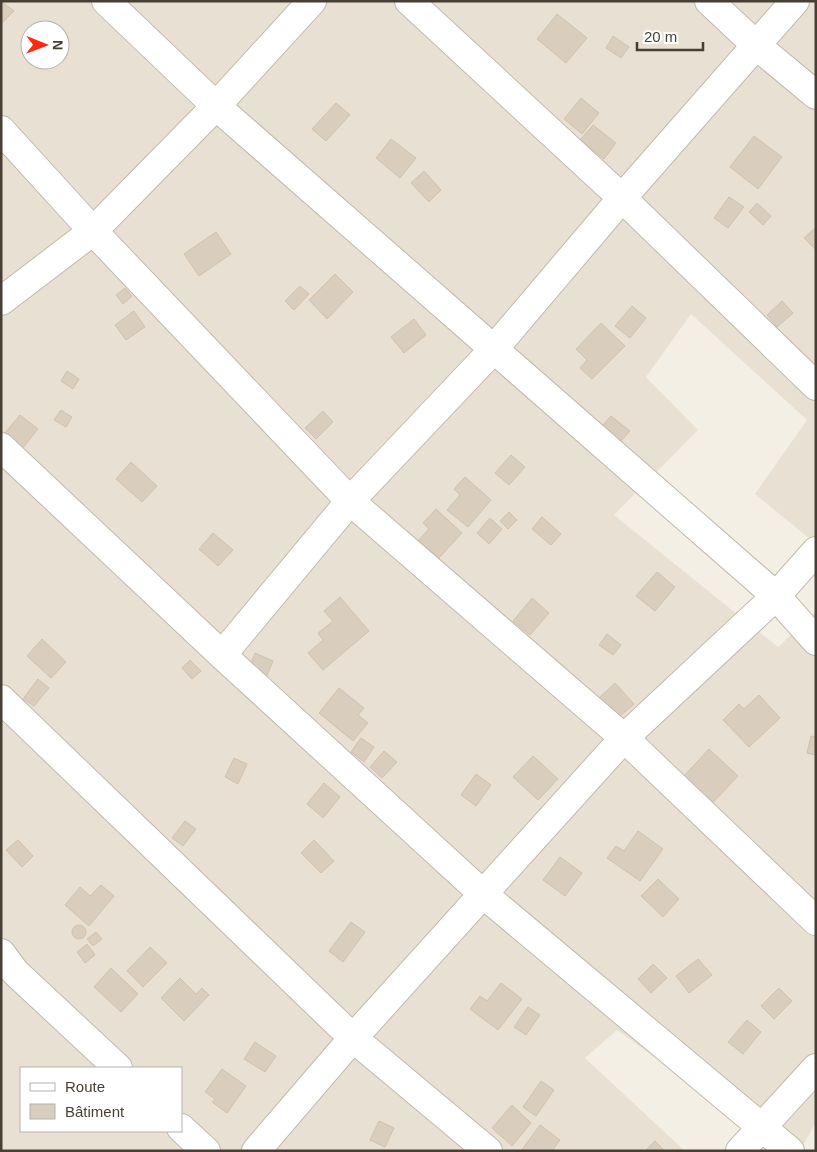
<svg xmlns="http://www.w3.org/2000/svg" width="817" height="1152" viewBox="0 0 817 1152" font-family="Helvetica,sans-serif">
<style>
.residential{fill:#e8e1d3;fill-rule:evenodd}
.building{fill:#d9cdbd;stroke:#d1c1ad}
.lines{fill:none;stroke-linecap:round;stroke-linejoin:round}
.minor-casing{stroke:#c3b9aa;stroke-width:30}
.minor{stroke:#fff;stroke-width:28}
</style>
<rect width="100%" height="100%" fill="#f4efe5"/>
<path class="residential" d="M1,1H816V544L755,494L807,420L691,314L646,377L698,430L614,515L778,647L816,612V1122L800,1151H785L617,1030L585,1058L685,1151H1ZM30,30H60V60H30ZM21,1068H181V1131H21Z"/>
<path class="building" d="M1,1L14,11L1,24Z
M557,14L587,38L566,63L537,39Z
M613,36L629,47L621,58L606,48Z
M581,98L599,113L582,134L564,119Z
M336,103L350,115L326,141L312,129Z
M593,125L616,143L604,159L580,140Z
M754,136L782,157L758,189L730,167Z
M391,139L416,158L400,178L376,158Z
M424,171L441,190L429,202L411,183Z
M729,197L744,207L728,228L714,218Z
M757,203L771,216L763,225L749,212Z
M815,228L816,229V250L804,238Z
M216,232L231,254L199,276L184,254Z
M335,274L353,292L327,319L309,300Z
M300,286L309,294L294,310L285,301Z
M125,288L132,296L123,304L116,295Z
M782,301L793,313L777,327L767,315Z
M632,306L646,318L630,338L615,326Z
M134,311L145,327L126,340L115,325Z
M414,319L426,335L404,353L391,337Z
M601,323L625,346L592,379L580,368L587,360L576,349Z
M67,371L79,379L73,389L61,381Z
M61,410L72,417L66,427L54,420Z
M323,411L333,422L316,439L305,428Z
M20,415L38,429L22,449L4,434Z
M611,416L630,431L621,441L602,426Z
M511,455L525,467L509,485L495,473Z
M131,462L157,486L142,502L116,479Z
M465,477L491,500L468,527L447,510L460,495L454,489Z
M436,509L462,533L437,560L417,542L429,529L423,523Z
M509,512L517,520L508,529L500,521Z
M542,517L561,534L551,545L532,529Z
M490,518L502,529L489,544L477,533Z
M213,533L233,550L218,566L199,549Z
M657,572L675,587L655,611L636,596Z
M340,597L369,631L323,670L308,653L323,640L318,633L333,621L324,611Z
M532,598L549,613L530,635L513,621Z
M607,634L621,645L613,655L599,645Z
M42,639L66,662L51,678L27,656Z
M255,653L273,661L266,678L248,671Z
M190,660L201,671L192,679L182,668Z
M38,679L49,688L34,706L23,699Z
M615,683L634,704L618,718L599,698Z
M339,688L364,708L358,715L368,723L353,741L319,713Z
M759,695L780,718L749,747L723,720L739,704L744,709Z
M811,736L816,737V755L807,753Z
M361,738L374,747L364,762L351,752Z
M709,749L738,776L703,813L683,777Z
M384,751L397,762L382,778L370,767Z
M533,756L558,779L538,800L513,777Z
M234,758L247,764L238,784L225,777Z
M476,774L491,785L476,806L461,795Z
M324,783L340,797L323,818L307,804Z
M185,821L196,829L183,846L172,838Z
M638,831L663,849L640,881L607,858L616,846L624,851Z
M18,840L33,856L22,867L6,850Z
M314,840L334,861L321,873L301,853Z
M560,857L582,873L565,896L543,880Z
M658,879L679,899L663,917L641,896Z
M101,885L114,896L89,926L65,905L80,887L90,896Z
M351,922L365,932L343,962L329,951Z
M72 932a7 7 0 1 1 14 0a7 7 0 1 1-14 0Z
M96,932L102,939L93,946L87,939Z
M87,944L95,955L85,963L77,952Z
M150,947L167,963L143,987L127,971Z
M698,959L712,975L689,993L676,976Z
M653,964L667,978L651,993L638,979Z
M111,968L138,994L121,1012L94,987Z
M180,978L196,994L202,988L209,995L184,1021L161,998Z
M501,983L522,999L498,1030L470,1009L480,996L487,1001Z
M779,988L792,1001L774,1019L761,1006Z
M528,1007L540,1015L526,1035L514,1027Z
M747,1020L761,1032L743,1054L728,1042Z
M255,1042L276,1056L265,1072L244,1059Z
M222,1069L246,1086L227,1113L212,1102L215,1099L205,1092Z
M541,1081L554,1090L536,1116L523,1107Z
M512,1105L531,1123L512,1146L492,1128Z
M379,1121L394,1128L385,1147L370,1140Z
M540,1125L560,1140L552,1151H521Z
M655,1141L665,1151H645Z"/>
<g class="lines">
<g class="minor-casing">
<path id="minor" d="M106,1L216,106L776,596L816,641
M409,1L622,198L816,386
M709,1L757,46L816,95
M1,130L93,231L350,501L624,738L816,921
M1,301L93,231L216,106L312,1
M1,447L222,655L483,894L790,1151
M222,655L350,501L493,350L622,198L795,1
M1,699L353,1038L488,1151
M1,953L15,972L118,1068
M181,1128L206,1151
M256,1151L353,1038L624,738L776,596L816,551
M740,1151L816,1068"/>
</g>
<use href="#minor" class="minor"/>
</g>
<rect width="817" height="1152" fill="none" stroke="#473f34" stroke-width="5"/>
<rect x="20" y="1067" width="162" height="65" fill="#ffffff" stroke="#b5b2ae"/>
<rect x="30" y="1083" width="25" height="8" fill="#ffffff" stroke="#b5b2ae"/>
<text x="65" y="1092" font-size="15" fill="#473f34">Route</text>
<rect x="30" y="1104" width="25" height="15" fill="#d9cdbd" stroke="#b5b2ae"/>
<text x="65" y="1117" font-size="15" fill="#473f34">Bâtiment</text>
<g transform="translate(45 45) rotate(91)"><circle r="24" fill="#ffffff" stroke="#b5b2ae"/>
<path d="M0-4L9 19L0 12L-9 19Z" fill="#ff2911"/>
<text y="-8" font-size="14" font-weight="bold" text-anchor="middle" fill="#473f34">N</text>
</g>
<path d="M637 42v8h66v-8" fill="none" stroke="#473f34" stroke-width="2.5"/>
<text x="644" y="42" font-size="15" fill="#473f34" stroke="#ffffff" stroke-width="4" paint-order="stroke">20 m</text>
</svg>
